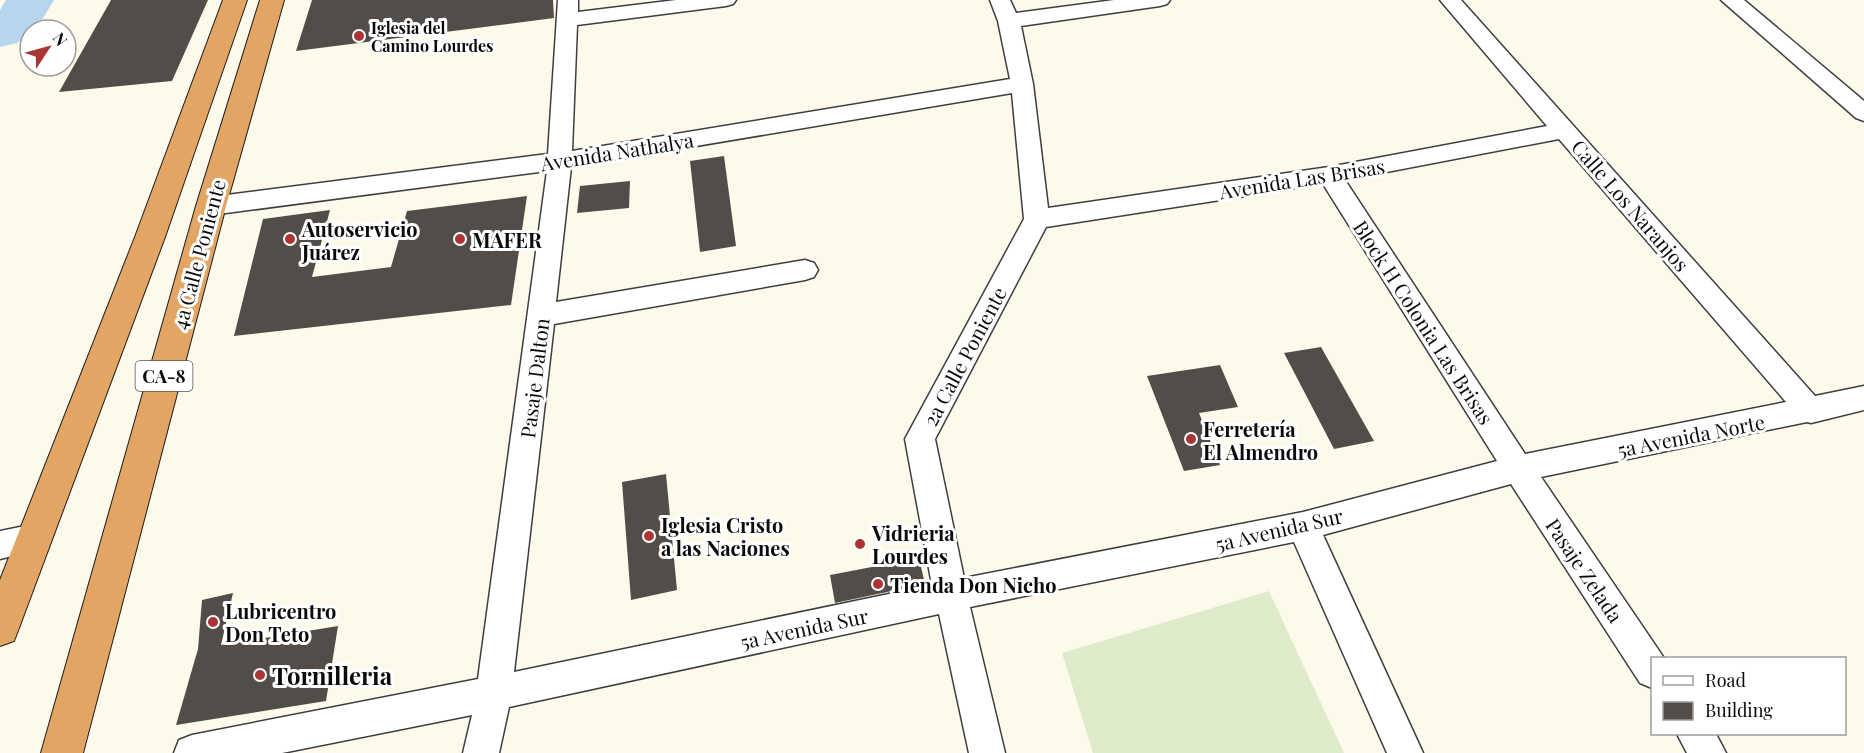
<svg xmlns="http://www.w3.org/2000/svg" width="1864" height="753" viewBox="0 0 1864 753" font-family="'Playfair Display',serif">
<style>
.pitch{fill:#deebcb}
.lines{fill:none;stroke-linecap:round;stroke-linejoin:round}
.river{fill:#b7d6ee;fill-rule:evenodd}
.building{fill:#534d49}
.street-casing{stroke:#3e3e3e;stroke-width:3}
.highway-casing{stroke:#1c1c1c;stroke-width:2}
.street{fill:#fff;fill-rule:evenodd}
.highway{fill:#e3a564;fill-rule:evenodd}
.poi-dot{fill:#ab3534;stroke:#fff;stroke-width:2}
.labels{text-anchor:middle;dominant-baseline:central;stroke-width:6;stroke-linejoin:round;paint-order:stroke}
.far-poi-label{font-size:16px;font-weight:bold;fill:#0b0b0b;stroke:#fff;text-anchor:start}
.shield{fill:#fff;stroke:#545454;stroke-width:1.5}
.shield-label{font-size:18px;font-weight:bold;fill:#0b0b0b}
.street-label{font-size:20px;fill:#0b0b0b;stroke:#fff}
.poi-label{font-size:20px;font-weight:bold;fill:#0b0b0b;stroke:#fff;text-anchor:start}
.near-poi-label{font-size:24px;font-weight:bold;fill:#0b0b0b;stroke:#fff;text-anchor:start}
</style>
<rect width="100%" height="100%" fill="#fdfaec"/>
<path class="pitch" d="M1269,591L1344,753H1093L1062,653Z"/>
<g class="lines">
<path class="river" d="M6,0H54L37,28L30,30V33L17,43L0,47V10Z"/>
</g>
<path class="building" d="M111,0H208L172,81L59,92Z
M312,0H553L554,18L296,51Z
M724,156L736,246L700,252L690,161Z
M630,181L629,208L577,213L580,186Z
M527,196L511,305L234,336L263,219L330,210L312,277L391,267L407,211Z
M1321,347L1374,441L1334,449L1284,353Z
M1220,365L1238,407L1199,413L1220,465L1184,471L1147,376Z
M666,474L677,590L631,600L622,482Z
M919,558L925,584L835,603L830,575Z
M233,593L221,645L338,626L326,701L176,725L198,649L202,600Z"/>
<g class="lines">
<g class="street-casing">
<path id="street" d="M558,0H578V12L676,0H736L733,4L726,6L577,25L572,151L1010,79L998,21L990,0H1010L1016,13L1114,0H1170L1167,4L1160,6L1021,26L1033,84L1048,208L1329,167L1547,126L1440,0H1461L1815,396L1864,386V410L1811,423L1807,422L1541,477L1664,658H1652V688L1640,683L1511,484L1323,535L1423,753H1387L1294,542L970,607L1005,753H969L939,614L509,707L499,753H463L472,715L282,753H174L179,740L192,735L478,679L547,171L211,215L202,212L198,206L202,200L211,197L548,154ZM1012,93L1024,219L905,439L932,585L514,672L554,324L805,280L814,277L818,270L814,263L805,260L556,302L571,167ZM1559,139L1786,402L1525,454L1345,180ZM1323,184L1497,461L1303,512L964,578L935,439L1046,227Z
M1721,0H1744L1864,101V121L1856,118Z
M35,524L46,528L51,538L46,548L0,559V531Z
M1677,734H1716L1726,753H1687Z"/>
</g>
<g class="highway-casing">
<path id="highway" d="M223,0H247L165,237L19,628L14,641L0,646V580L135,237Z
M260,0H284L226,206L83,753H41L196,206Z"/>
</g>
<use href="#street" class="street"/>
<use href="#highway" class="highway"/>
</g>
<g class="poi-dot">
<circle cx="359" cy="36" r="6"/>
<circle cx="290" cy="239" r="6"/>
<circle cx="460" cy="239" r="6"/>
<circle cx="1191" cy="439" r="6"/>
<circle cx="649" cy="536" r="6"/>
<circle cx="860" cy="544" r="6"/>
<circle cx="878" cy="584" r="6"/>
<circle cx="213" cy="622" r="6"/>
<circle cx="260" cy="675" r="6"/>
</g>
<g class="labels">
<g class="far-poi-label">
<text x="371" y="27">Iglesia del<tspan x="371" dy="18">Camino Lourdes</tspan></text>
</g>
<rect class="shield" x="135.5" y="361" width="57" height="30" rx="4.5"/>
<g class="shield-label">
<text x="164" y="376">CA-8</text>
</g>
<g class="street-label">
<text transform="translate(617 151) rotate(-9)">Avenida Nathalya</text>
<text transform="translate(1302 178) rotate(-9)">Avenida Las Brisas</text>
<text transform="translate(1631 205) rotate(49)">Calle Los Naranjos</text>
<text transform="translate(198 254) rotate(-75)">4a Calle Poniente</text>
<text transform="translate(1424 322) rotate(57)">Block H Colonia Las Brisas</text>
<text transform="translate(964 356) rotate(-62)">2a Calle Poniente</text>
<text transform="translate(534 378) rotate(-83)">Pasaje Dalton</text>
<text transform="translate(1691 435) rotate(-11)">5a Avenida Norte</text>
<text transform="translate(1279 529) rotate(-13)">5a Avenida Sur</text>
<text transform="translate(1585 570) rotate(56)">Pasaje Zelada</text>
<text transform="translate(804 628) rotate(-12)">5a Avenida Sur</text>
</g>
<g class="poi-label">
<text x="302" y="228">Autoservicio<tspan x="302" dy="23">Juárez</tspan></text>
<text x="472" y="239">MAFER</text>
<text x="1203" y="428">Ferretería<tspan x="1203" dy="23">El Almendro</tspan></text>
<text x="661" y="524">Iglesia Cristo<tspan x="661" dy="23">a las Naciones</tspan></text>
<text x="872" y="532">Vidrieria<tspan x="872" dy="23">Lourdes</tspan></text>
<text x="890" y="584">Tienda Don Nicho</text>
<text x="225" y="610">Lubricentro<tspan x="225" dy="23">Don Teto</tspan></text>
</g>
<g class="near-poi-label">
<text x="272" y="675">Tornilleria</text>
</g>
</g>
<rect x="1651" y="657" width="195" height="78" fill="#ffffff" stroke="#9d9d9d" stroke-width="1.5"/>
<rect x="1663" y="676" width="30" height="9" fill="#ffffff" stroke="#9d9d9d" stroke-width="1.5"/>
<text x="1705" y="687" font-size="18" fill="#0b0b0b">Road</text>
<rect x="1663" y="702" width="30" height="18" fill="#534d49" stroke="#9d9d9d" stroke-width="1.5"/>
<text x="1705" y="717" font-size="18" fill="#0b0b0b">Building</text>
<g transform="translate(48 48) rotate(54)"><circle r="28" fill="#ffffff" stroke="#9d9d9d" stroke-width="1.5"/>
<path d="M0-4.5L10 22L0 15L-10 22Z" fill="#ab3534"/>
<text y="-9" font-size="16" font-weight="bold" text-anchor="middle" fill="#0b0b0b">N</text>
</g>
</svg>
